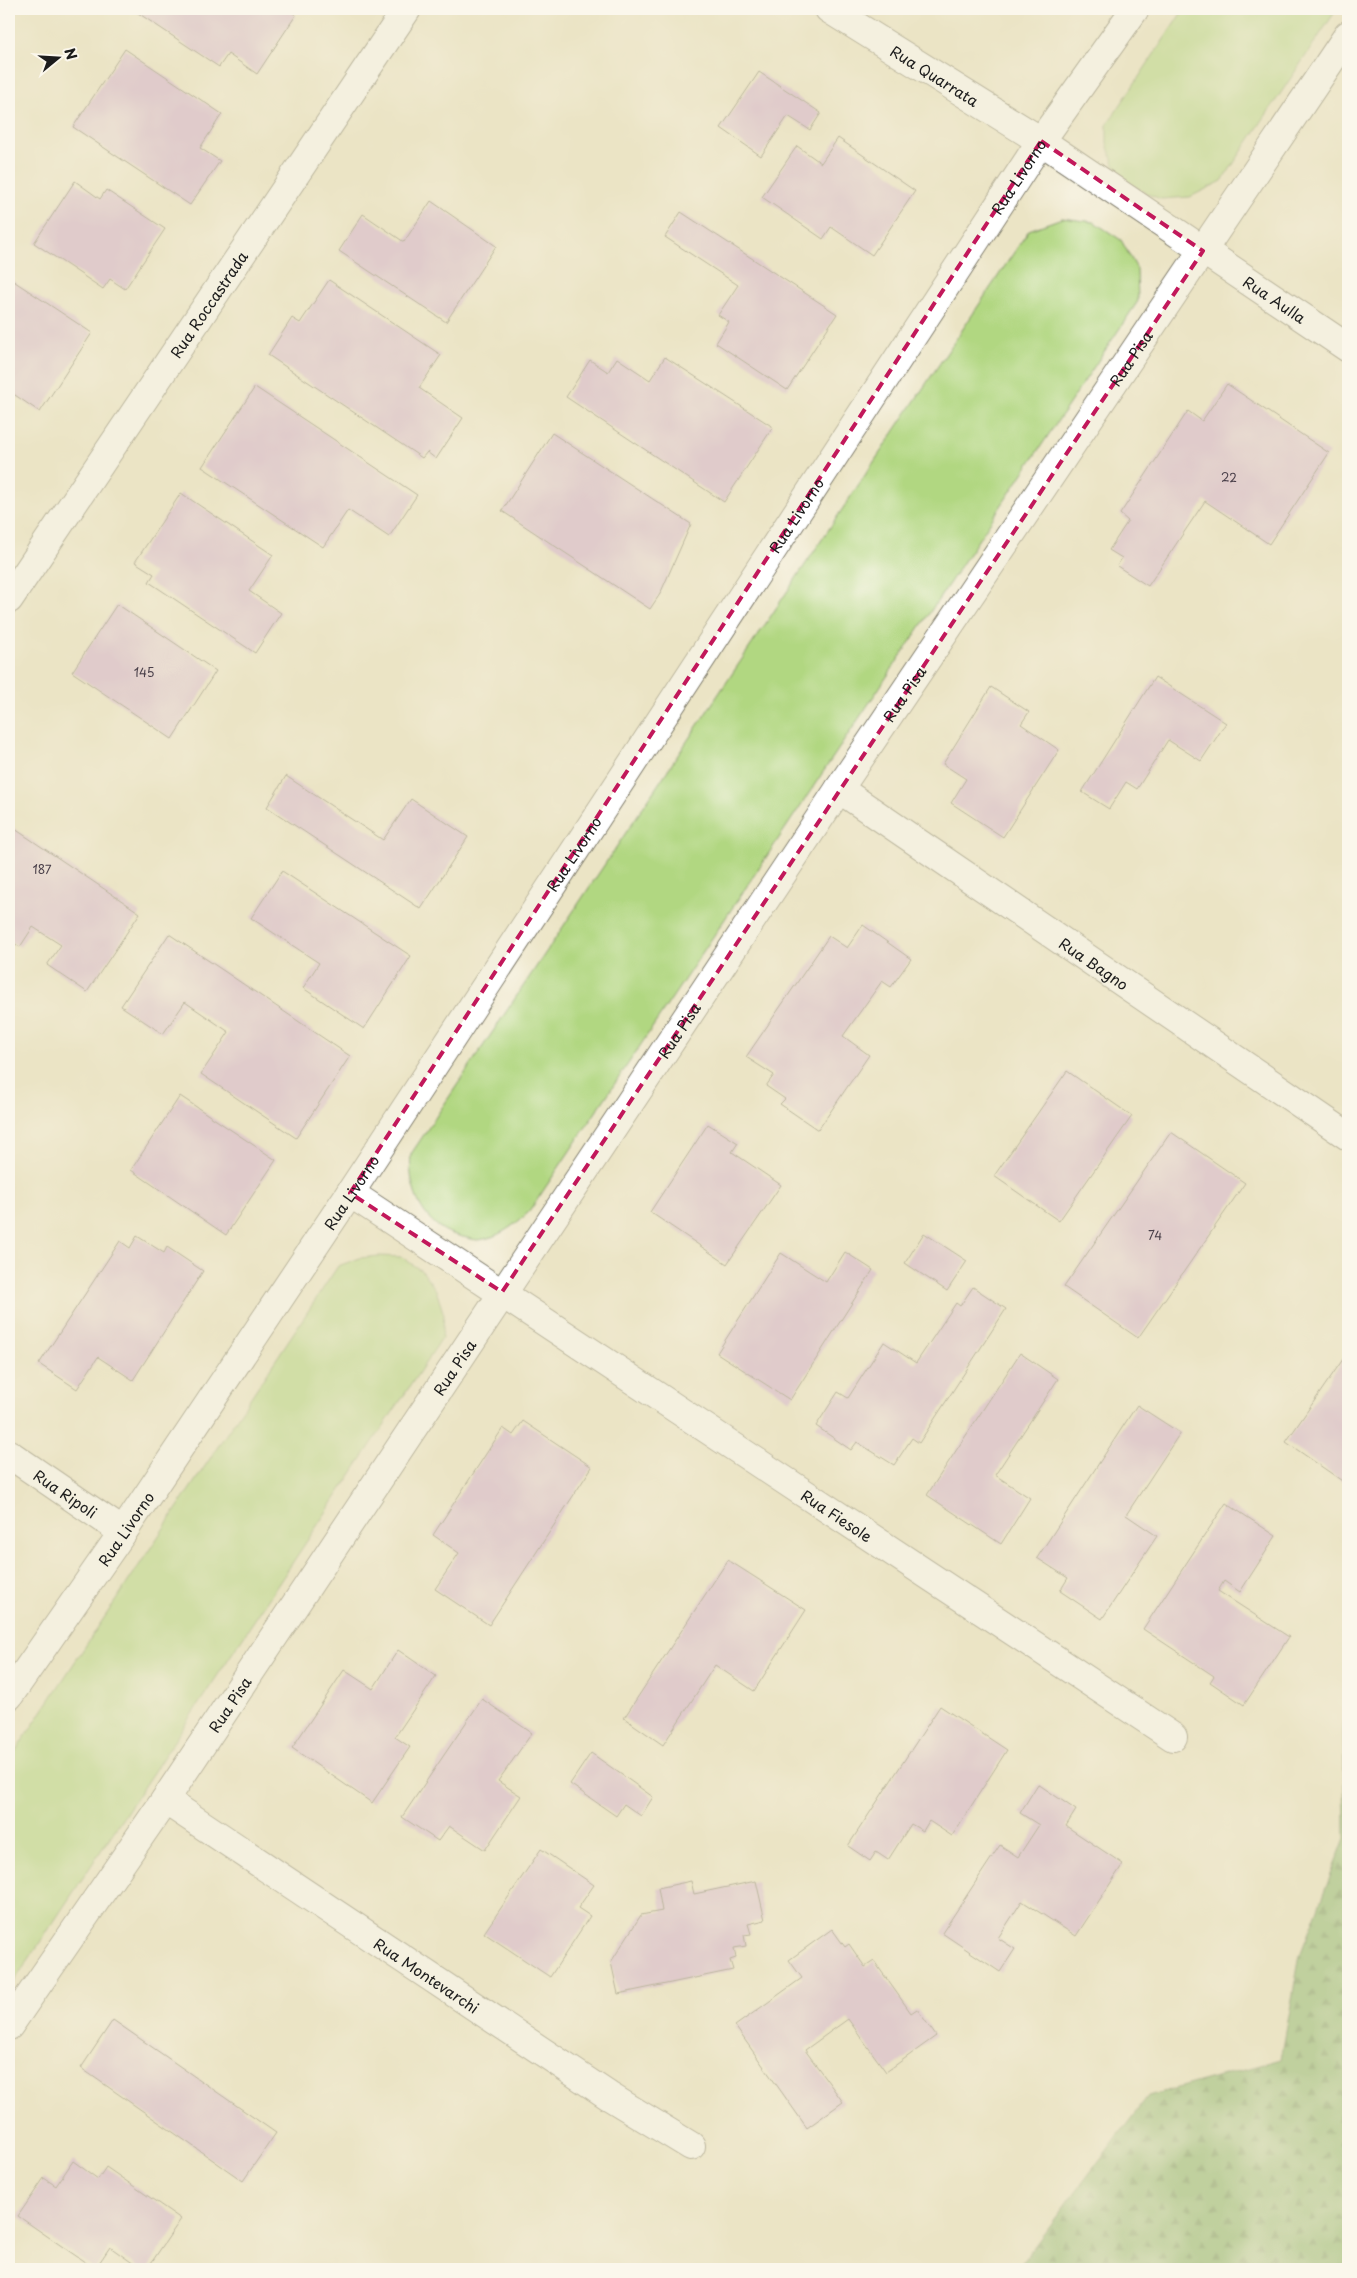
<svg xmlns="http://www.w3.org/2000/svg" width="1357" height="2278" viewBox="0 0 1357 2278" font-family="'Playpen Sans',sans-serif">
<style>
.grass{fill:#b1d781;stroke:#667a4e}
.forest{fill:url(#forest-firs);stroke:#546a46}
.building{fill:#d2add2}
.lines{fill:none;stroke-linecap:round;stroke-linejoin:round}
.street-casing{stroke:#848070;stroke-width:30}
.street{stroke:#fff;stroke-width:28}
.marked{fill:none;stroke:#c2185b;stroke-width:4;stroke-dasharray:10 6;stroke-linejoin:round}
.labels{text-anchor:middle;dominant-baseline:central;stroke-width:4.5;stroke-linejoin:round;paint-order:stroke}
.number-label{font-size:12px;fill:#4a404a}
.street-label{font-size:15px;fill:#1c1c1c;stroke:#fbf7ec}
</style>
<defs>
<pattern id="forest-firs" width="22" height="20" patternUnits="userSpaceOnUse" patternTransform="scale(1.25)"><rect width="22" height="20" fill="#8cb86f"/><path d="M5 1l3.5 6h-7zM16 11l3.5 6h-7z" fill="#72955a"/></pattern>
</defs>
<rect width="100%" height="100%" fill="#fbf7ec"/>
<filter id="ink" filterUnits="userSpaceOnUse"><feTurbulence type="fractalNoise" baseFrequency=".02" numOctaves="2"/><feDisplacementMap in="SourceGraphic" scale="10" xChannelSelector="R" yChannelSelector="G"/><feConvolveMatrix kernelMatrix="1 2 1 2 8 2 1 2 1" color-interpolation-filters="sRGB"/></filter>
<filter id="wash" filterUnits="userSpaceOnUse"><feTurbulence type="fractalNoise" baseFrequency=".0096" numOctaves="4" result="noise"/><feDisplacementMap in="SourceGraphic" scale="20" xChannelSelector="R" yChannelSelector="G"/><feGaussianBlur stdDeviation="1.12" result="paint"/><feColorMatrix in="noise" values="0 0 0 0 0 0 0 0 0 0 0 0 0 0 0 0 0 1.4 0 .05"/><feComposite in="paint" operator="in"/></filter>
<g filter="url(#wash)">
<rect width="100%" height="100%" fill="#ebe4c5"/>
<path class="grass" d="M1184,9H1337L1222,181L1190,197L1161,199L1147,194L1128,182L1114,165L1107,144V125Z
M1062,218L1094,222L1121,240L1137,269L1138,301L529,1212C514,1225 499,1238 478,1240C474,1240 468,1238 463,1237C424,1230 407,1190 411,1154L1029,230Z
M379,1256L402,1257L423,1272L436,1290L444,1315L442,1338L9,1989V1761L338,1266L360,1258Z"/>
<path class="forest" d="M1348,1722V2269H1017L1148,2096L1281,2059L1300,1955L1345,1838L1343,1723Z"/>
<g id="blocks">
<path class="building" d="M132,9H287L296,15L257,74L228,54L219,67Z
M125,49L222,114L200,148L220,161L190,205L73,127Z
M759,72L821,113L810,130L788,116L761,156L721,128Z
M838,138L915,191L872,255L831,227L823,239L762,197L797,146L821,163Z
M75,181L100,199L106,190L165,229L125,289L110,279L103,289L34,243Z
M431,201L496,246L446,322L339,251L363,214L404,242Z
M681,212L837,314L787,390L716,343L729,322L718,315L738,285L665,237Z
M9,278L92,333L40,412L9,391Z
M329,280L441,355L419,388L463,418L436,459L427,452L422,458L268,355L292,318L300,323Z
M665,357L773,427L724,502L566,397L590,360L608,372L617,358L650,380Z
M1227,384L1329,453L1269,544L1205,501L1148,586L1117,566L1122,558L1109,550L1128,521L1120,514L1188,411L1202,421Z
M255,387L417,495L389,537L348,510L323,547L202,467Z
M552,433L691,524L660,594L650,609L502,511Z
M181,493L273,555L249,591L281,613L255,653L149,582L154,574L135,562Z
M117,604L216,671L172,739L72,672Z
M1155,677L1226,723L1201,761L1168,740L1137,789L1126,782L1109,809L1082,792Z
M991,687L1029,712L1021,724L1059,750L1003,837L951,803L966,779L943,764Z
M286,776L383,840L411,799L468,837L421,909L267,807Z
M9,825L140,913L87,992L47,965L61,945L33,927L20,947L9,940Z
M282,871L411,956L364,1029L303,988L319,963L251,918Z
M863,925L911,959L891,987L882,981L843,1036L869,1055L818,1130L780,1104L785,1099L766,1086L774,1075L746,1057L829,936L847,948Z
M169,934L350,1056L296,1138L201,1074L229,1032L185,1002L163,1034L121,1006Z
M1067,1071L1132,1116L1059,1221L994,1176Z
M180,1096L276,1160L226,1235L131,1170Z
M708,1124L738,1143L732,1152L781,1185L727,1264L650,1212Z
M1171,1132L1245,1183L1138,1338L1064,1287Z
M924,1233L967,1261L947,1291L905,1263Z
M137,1236L164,1253L167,1247L203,1271L133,1380L98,1357L77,1389L39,1364L120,1241L130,1248Z
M845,1252L873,1270L790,1400L717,1353L781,1253L826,1282Z
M973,1287L1006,1309L919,1443L912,1438L894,1465L857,1442L851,1450L816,1426L838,1392L848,1398L884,1342L916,1363L956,1303L960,1306Z
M1348,1352V1485L1286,1442Z
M1020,1353L1058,1379L995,1475L1030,1498L1001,1544L927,1495Z
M1137,1405L1180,1433L1126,1515L1157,1536L1102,1619L1060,1591L1068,1578L1037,1558Z
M523,1421L592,1467L489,1625L435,1589L459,1553L433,1535L503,1428L513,1435Z
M1226,1503L1276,1536L1240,1592L1224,1581L1218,1591L1289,1637L1244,1705L1210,1682L1214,1676L1143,1629Z
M728,1560L806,1610L754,1691L715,1665L663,1745L624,1718Z
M398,1650L436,1676L395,1737L410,1747L372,1803L292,1748L344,1670L373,1689Z
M482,1699L532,1733L498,1781L521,1796L485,1850L449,1826L438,1841L402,1817Z
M940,1706L1007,1750L952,1836L929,1821L923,1831L911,1824L888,1860L876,1852L870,1861L848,1846Z
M591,1753L653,1797L641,1816L624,1804L616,1816L570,1784Z
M1038,1784L1076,1810L1066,1826L1123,1864L1076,1936L1022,1901L998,1938L1015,1949L1000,1972L942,1933L1000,1845L1018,1857L1039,1825L1020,1813Z
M541,1849L594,1885L578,1908L590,1916L550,1977L484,1933Z
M691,1881L694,1894L756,1881L765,1920L748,1924L751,1934L744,1935L746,1946L734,1948L736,1958L730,1960L733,1970L618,1994L611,1962L641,1915L662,1911L658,1888Z
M832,1929L845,1947L849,1944L865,1967L874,1961L911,2013L917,2009L936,2036L886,2072L848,2019L805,2050L843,2102L807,2128L735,2026L802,1978L789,1960Z
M113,2020L276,2133L243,2181L81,2068Z
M73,2161L98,2179L106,2167L181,2219L147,2269H141L110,2247L95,2269L18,2216L44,2178L56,2186Z"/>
</g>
</g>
<g filter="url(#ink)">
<use href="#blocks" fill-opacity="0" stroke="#848070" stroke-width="1"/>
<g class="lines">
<g class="street-casing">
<g id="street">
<path id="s1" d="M829,9L1041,141L1348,348"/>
<path id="s2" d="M9,599L407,9"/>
<path id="s3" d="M839,789L1348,1136"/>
<path id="s4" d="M350,1193L1173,1737"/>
<path id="s5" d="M9,1454L123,1532"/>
<path id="s6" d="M9,1696L123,1532L350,1193L1041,141L1135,9"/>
<path id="s7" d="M165,1800L609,2096L691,2146"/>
<path id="s8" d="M9,2026L165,1800L839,789L1348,35"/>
</g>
</g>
<use href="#street" class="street"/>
</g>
</g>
<path d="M0 0H1357V2278H0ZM1041,141L1203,251L502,1292L350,1193Z" fill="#ebe4c5" fill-opacity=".55" fill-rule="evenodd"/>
<path class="marked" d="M1041,141L1203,251L502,1292L350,1193Z"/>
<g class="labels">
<g class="number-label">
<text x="1229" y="477">22</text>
<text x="144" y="672">145</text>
<text x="42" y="869">187</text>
<text x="1155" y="1235">74</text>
</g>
<g class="street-label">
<text stroke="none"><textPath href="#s1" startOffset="125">Rua Quarrata</textPath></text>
<text stroke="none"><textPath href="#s6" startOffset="1824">Rua Livorno</textPath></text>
<text stroke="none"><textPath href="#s1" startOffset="532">Rua Aulla</textPath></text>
<text stroke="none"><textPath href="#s2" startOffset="356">Rua Roccastrada</textPath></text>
<text stroke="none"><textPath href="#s8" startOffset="2010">Rua Pisa</textPath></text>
<text stroke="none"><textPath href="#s6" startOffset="1419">Rua Livorno</textPath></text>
<text stroke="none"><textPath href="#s8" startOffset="1605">Rua Pisa</textPath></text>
<text stroke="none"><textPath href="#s6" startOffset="1014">Rua Livorno</textPath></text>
<text stroke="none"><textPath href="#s3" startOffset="309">Rua Bagno</textPath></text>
<text stroke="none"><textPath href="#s8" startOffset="1200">Rua Pisa</textPath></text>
<text stroke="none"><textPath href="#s6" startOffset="609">Rua Livorno</textPath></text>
<text stroke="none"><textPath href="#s8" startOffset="795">Rua Pisa</textPath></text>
<text stroke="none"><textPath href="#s5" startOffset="69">Rua Ripoli</textPath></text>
<text stroke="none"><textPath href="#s4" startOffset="584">Rua Fiesole</textPath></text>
<text stroke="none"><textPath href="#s6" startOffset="204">Rua Livorno</textPath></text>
<text stroke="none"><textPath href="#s8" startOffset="390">Rua Pisa</textPath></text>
<text stroke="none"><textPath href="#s7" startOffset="315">Rua Montevarchi</textPath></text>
</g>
</g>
<rect width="1357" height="2278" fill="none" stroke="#fbf7ec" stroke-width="30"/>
<g transform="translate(58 58) rotate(72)" stroke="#fbf7ec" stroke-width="4" paint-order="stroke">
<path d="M0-4L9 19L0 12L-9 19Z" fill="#1c1c1c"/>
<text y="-8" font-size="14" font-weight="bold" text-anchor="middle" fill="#1c1c1c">N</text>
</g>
</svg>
